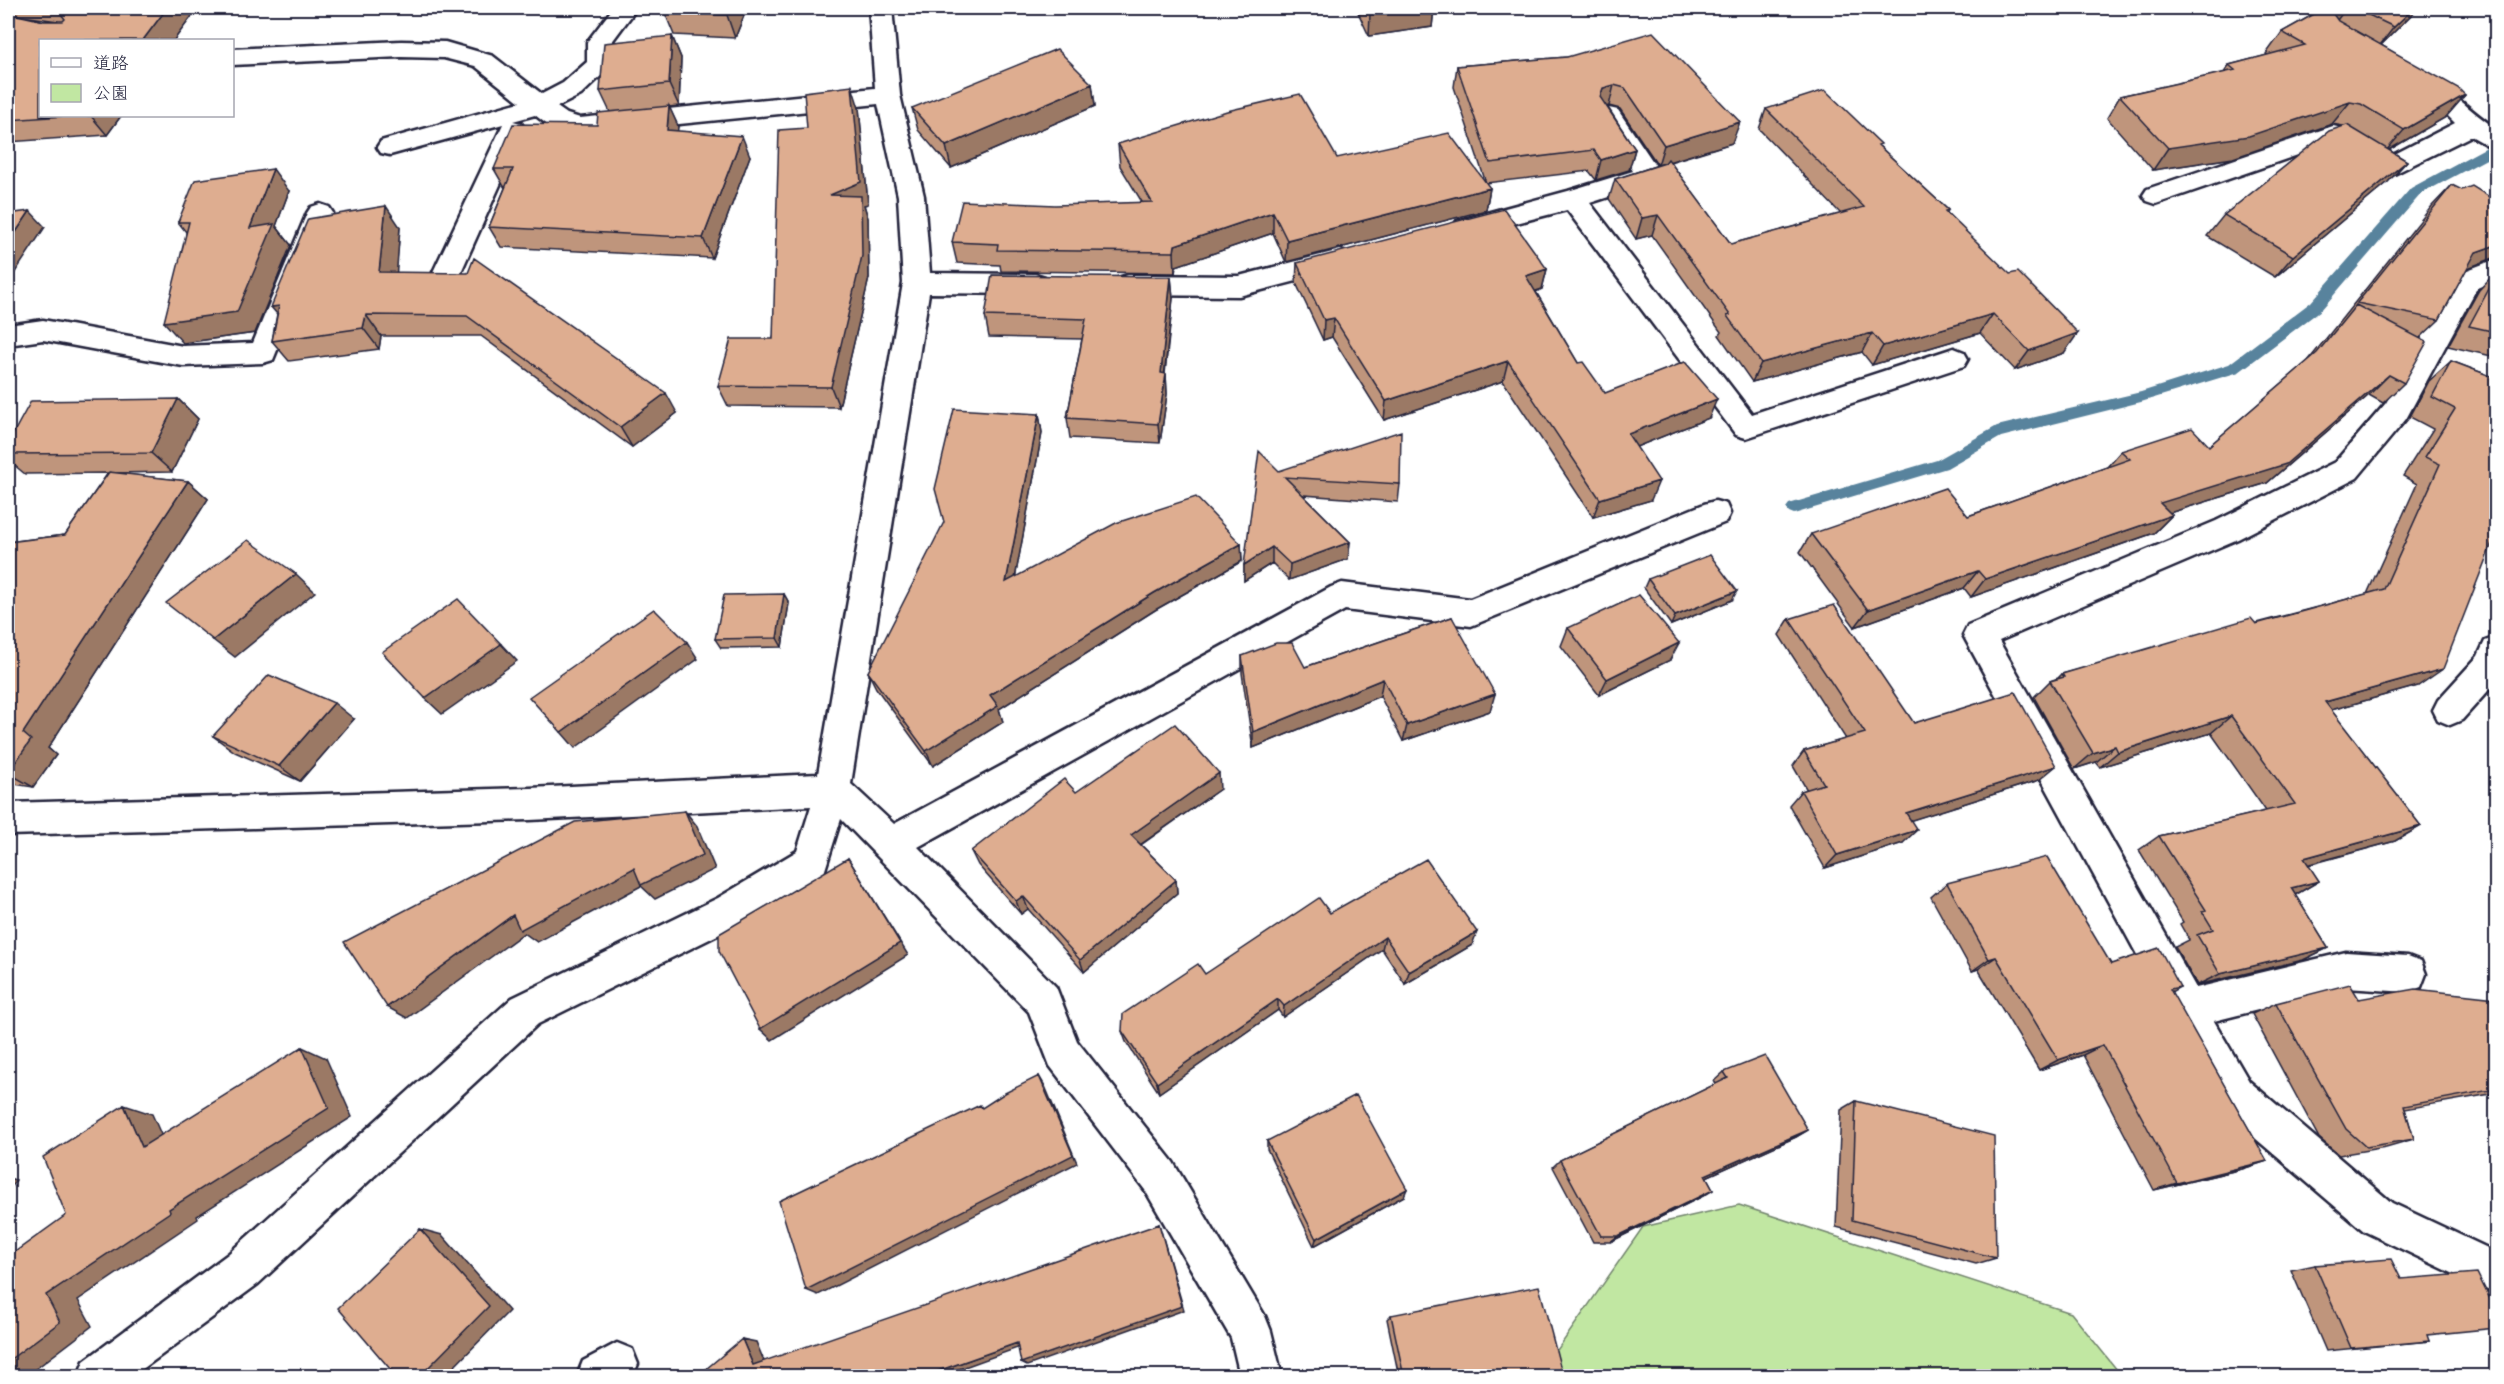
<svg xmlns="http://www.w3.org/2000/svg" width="2504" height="1384" viewBox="0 0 2504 1384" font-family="Kalam,'Klee One',sans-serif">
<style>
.green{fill:#c1e7a2;stroke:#72846e;stroke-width:1.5}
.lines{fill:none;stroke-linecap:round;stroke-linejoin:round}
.stream{fill:#59839d;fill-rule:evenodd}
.street-casing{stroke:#22223b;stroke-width:5}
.path{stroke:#22223b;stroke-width:3;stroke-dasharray:4 4;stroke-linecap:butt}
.street{fill:#fff;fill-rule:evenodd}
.wall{fill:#bf957c;stroke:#22223b;stroke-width:1.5;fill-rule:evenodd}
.shaded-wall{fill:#9b7965;stroke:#22223b;stroke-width:1.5}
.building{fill:#dead90;stroke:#22223b;stroke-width:1.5}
</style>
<rect width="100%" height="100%" fill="#fff"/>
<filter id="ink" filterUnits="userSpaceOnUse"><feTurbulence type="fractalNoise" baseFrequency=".0167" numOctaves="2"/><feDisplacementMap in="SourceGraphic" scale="12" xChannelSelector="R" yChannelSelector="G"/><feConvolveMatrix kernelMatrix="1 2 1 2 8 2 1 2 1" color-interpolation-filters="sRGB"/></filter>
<g filter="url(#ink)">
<path class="green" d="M1739,1205L2071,1313L2122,1376H1539L1643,1227Z"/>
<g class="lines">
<path class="stream" d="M2496,142V152L2492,156L2421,194L2321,310L2239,372L2141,402L2001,437L1947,468L1794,514L1789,512L1786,508L1789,504L1937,460L1997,426L2141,392L2229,364L2311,302L2411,188Z"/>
<g class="street-casing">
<path id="street" d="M613,8H637L611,43V64L608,69L581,95L557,107L567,114L580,118L875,88L869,8H892L900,95L924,196L930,273L1035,274L1045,277L1049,284L1045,291L1035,294L929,293L851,784L894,824L1331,587L1342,583L1470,599L1704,504L1715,501L1726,504L1730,513L1726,522L1471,626L1345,610L918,847L1056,987L1077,1041L1173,1162L1265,1316L1271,1331L1282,1376H1240L1231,1338L1145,1190L1050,1066L1029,1012L841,819L824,873L744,922L538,1024L258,1284L133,1376H78L84,1361L228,1254L512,998L718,898L797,851L811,806L530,820L8,835V803L530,788L818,774L903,283L898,196L878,104L580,134L549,126L535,115L513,121L521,123L525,129L461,272L457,279L447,282L437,279L433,272L503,124L390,155L381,153L377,147L381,141L520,102L475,66L444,58L401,57L232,65V49L401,41L445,42L493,56L542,94L563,83L587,62V42Z
M2417,76C2450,85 2469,112 2496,128V147L2487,145L2471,136L2388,177L2379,174L2330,144L2156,204L2147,201L2143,195L2147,189L2333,126L2342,128L2389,157L2455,123L2440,108L2408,90L2405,84L2408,78Z
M1609,108L1618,110L1662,175L1658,181L1590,203L1752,414L1954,348L1964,352L1968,359L1964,366L1746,438L1736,435L1567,210L1466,236L1457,233L1453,227L1457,221L1568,191L1633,171L1597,116L1600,110Z
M320,204L329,207L333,213L273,360L263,363L183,366L43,340L8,345V325L43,320L183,346L253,343L307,213L311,207Z
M1340,250L1350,253L1353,260L1350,267L1239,296L1128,295L1118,292L1114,285L1118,278L1128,275L1239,276Z
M2496,259V280L2477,288L2406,419L2357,478L2238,539L1999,641L2196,988L2346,952L2408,956L2421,961L2426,974L2421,987L2408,992L2346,988L2214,1021L2249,1081L2392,1203L2496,1252V1294L2364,1231L2221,1109L1963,635L1968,625L2216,521L2335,462L2386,403L2457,274Z
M2496,637V682L2462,720L2450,725L2438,720L2433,710L2438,700L2478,656L2485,641Z
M617,1343L632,1349L638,1364L633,1376H577L583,1361Z"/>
</g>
<path class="path" d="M2305,8L2314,18"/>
<use href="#street" class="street"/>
</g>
<path class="wall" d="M8,8H198L174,40L40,116H121L107,135L8,142ZM9,14L58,21H44Z
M667,8H747L735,38L674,35L665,13Z
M1356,8H1434L1432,27L1369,36Z
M2325,8H2418L2381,45L2465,95L2446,117L2389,150L2407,161L2388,182L2275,277L2207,236L2224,215L2343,126L2332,124L2233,158L2153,170L2107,118L2120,96L2224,73L2229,65L2268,55L2266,54L2282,32Z
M672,36L681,58L679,106L669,107L678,126L677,131L750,156L712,258L501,247L489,227L505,188L494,169L597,125L610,112L600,91Z
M1567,57L1732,143L1670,162L1731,244L1841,214L1759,129L1766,109L1880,147L1948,210L1947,213L2064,353L2015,370L1980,333L1872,365L1862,352L1752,382L1719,335L1721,332L1652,235L1636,239L1609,199L1615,179L1658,165L1620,109L1609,106H1607L1635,149L1629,170L1596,180L1589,171L1486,183L1454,87L1457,66Z
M1092,84L1095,106L951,168L918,130L912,108Z
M859,108L868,204L864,205L868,218L869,278L839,407L728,406L718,386L773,339L807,128Z
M1118,144L1337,158L1490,188L1486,210L1286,262L1273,233L1176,266L1175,273L1001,271L1000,265L957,263L952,242L1142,202L1120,166Z
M2452,185L2496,257L2467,268L2439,320L2420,338L2404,383L2383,403L2369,395L2267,483L2169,513L2172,515L2154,533L1971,597L1964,588L1855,627L1800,552L1811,534L1968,516L2107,467L2121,451L2209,446L2308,361L2432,206Z
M289,191L276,226L291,245L255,333L183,343L186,232L178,222Z
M400,227L396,272L677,413L632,447L481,336H381L379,349L289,361L272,341L277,314Z
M1297,263L1547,269L1542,289L1536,292L1578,363L1605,393L1709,418L1636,447L1651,500L1593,517L1503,381L1384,420L1332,337L1323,340L1296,283Z
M2496,272V357L2448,346L2479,290Z
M1171,277L1173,298L1165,374H1166L1167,394L1160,443L1070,438L1067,418L1082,339L989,337L985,316Z
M2451,361L2496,378L2418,686L2331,710L2421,826L2395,841L2308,865L2319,881L2295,895L2328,948L2303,960L2197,985L2175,947L2189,940L2180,924L2183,922L2139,850L2159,836L2266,811L2211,733L2100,767L2096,762L2074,769L2034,697L2050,681L2058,678L2062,674L2367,594L2417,484L2403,476L2433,429L2410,417L2429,381Z
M178,399L198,419L172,472L114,473L188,481L208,499L48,748L56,755L33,787L8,783V542L65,535L108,473L25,474L8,460V443Z
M1039,414L1042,433L1015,578L1241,544L1242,561L1155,610L999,709L1003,722L933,766L876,688L868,672Z
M1279,471L1400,484L1398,502L1303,495L1350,542L1348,559L1289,580L1272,563L1244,581V565Z
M1648,579L1732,600L1671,625L1644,588Z
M784,594L789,603L782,647L721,648L715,639Z
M1452,617L1490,711L1403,741L1380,696L1253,748L1242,673V656L1305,667Z
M1789,619L1914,723L2039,780L1911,820L1903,843L1825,868L1789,805L1801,791L1807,790L1793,766L1804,751L1846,739L1779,635Z
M1568,628L1670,660L1599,695L1561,646Z
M354,719L300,781L235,752L213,736Z
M1220,789L1141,845L1176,880L1177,893L1084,972L1028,909L1021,914L978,865L971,851L1076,792Z
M1947,883L2111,964L2180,987L2171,992L2267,1161L2242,1169L2154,1190L2083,1055L2039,1070L1978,969L1972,971L1931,897Z
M1330,913L1472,945L1405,984L1382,949L1283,1017L1278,1010L1159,1093L1126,1042L1122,1031L1205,974Z
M2496,998V1093L2405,1109L2414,1139L2386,1147L2339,1155L2319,1138L2252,1014L2276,1003L2359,999Z
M1724,1072L1808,1130L1796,1137L1706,1177L1713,1190L1703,1196L1610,1242H1593L1553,1167L1560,1160L1716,1084L1714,1081Z
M1856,1101L1996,1258L1976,1264L1836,1227L1841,1110Z
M1267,1141L1404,1196L1314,1246L1267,1149Z
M2315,1265L2401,1279L2429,1341L2326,1351L2291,1270Z
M1391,1315L1563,1377H1399L1387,1319Z"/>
<path class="shaded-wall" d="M167,8H198L174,40H143Z
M730,8H747L735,38L727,15Z
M1417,8H1434L1432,27L1369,36L1370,14Z
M2338,8H2346L2332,27L2322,29Z
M2414,8H2418L2377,49L2394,27Z
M672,36L681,58L679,106L669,84Z
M1092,84L1095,106L951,168L946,146Z
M1614,85L1609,106L1598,109L1600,97L1603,88Z
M852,86L859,108L868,204L864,205L868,218L869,278L839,407L831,387L830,195Z
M2465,95L2446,117L2385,152L2404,130Z
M2350,102L2332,124L2233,158L2153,170L2168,148Z
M669,106L678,126L676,151L667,130Z
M91,116H121L107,135Z
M1740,122L1732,143L1658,165L1664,145Z
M742,136L750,156L712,258L703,238Z
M1635,149L1629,170L1596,180L1601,160Z
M2407,161L2388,182L2275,277L2293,256Z
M273,169L289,191L276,226L291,245L255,333L183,343L164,322L250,228Z
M1490,188L1486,210L1286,262L1287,240Z
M386,206L400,227L395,293L379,272Z
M30,211L45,227L8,283V244Z
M1273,212V233L1176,266L1175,273L1174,252L1175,245Z
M1658,215L1652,235L1636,239L1642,218Z
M2496,245V257L2455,273L2476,252Z
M1547,269L1542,289L1521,296L1526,276Z
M1171,277L1173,298L1162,394L1161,373Z
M279,306L289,328L271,307Z
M1993,314L1980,333L1872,365L1883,346Z
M366,315L381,336L379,349L363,328Z
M1334,318L1332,337L1323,340L1324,320Z
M1872,333L1862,352L1752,382L1761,363Z
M2078,333L2064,353L2015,370L2029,351Z
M1508,361L1503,381L1384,420L1386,401Z
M1166,374L1167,394L1160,443L1158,424Z
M2389,375L2369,395L2267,483L2143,521L2160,503Z
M666,393L677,413L632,447L620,427Z
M178,399L198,419L172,472L151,453Z
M1717,399L1709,418L1621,453L1628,434Z
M1039,414L1042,433L1011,600L1006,582Z
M188,481L208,499L48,748L56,755L33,787L8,773L23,733Z
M1659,481L1651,500L1593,517L1600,499Z
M2172,515L2154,533L1971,597L1985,579Z
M1350,542L1348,559L1289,580L1290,564Z
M1241,544L1242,561L1155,610L999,709L1003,722L933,766L926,751L990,695L1154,593Z
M1272,547V563L1244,581V565Z
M1978,571L1964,588L1855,627L1868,610Z
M296,574L315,592L235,657L213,640Z
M1737,591L1732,600L1671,625L1675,616Z
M784,594L789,603L782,647L777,638Z
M687,642L698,659L575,748L561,732Z
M1679,643L1670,660L1599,695L1607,679Z
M501,644L517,661L442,714L425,698Z
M2443,669L2418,686L2302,718L2325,702Z
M1383,679L1380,696L1253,748V732Z
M1495,694L1490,711L1403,741L1407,725Z
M334,703L354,719L300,781L279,766Z
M2231,716L2211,733L2100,767L2118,752Z
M2115,746L2096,762L2074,769L2093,753Z
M2056,766L2039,780L1893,826L1906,813Z
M1219,773L1220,789L1134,849L1131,835Z
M685,811L697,826L715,869L655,899L641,886L537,942L524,933L407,1018L387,1007L513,915L634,868Z
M2421,826L2395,841L2280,872L2304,858Z
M1917,830L1903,843L1825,868L1837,855Z
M848,858L908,955L772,1040L760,1029Z
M1176,880L1177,893L1084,972L1080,960Z
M2319,881L2295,895L2291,888Z
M1023,896L1028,909L1021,914L1016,901Z
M1477,932L1472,945L1405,984L1409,972Z
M1385,937L1382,949L1283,1017L1284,1006Z
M2328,948L2303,960L2197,985L2220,974Z
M1996,957L1978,969L1972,971L1989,959Z
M1278,999V1010L1159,1093L1157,1083Z
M2103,1045L2083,1055L2039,1070L2058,1060Z
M302,1047L326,1058L352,1117L197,1216L198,1219L78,1300L92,1326L25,1377H8V1361L46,1295L169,1209Z
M1039,1076L1045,1086L1077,1163L818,1295L806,1290Z
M124,1105L152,1114L170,1155L142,1147Z
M1808,1130L1796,1137L1695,1182L1705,1175Z
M2267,1161L2242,1169L2154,1190L2177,1183Z
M8,1178L16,1180L8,1193Z
M1407,1189L1404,1196L1314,1246L1316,1239Z
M1713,1190L1703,1196L1610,1242L1618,1236Z
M1159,1224L1184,1310L1027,1366L1021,1363Z
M420,1229L442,1235L509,1311L444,1377H419Z
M742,1339L756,1342L767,1368L753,1365Z
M1017,1343L1023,1346L937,1377H921Z
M861,1370L867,1377H853Z
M167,1374L190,1377H169Z"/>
<path class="building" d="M54,8H167L143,40H40V116H65L8,120V13L44,21H63L65,19L58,10Z
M667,8H730L727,15L665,13Z
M1368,8H1417L1370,14Z
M2325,8H2338L2333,14L2338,21L2458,88L2465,95L2404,130L2361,104L2350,102L2249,136L2168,148L2120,96L2235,70L2229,65L2305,45L2282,32Z
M2354,8H2414L2394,27Z
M1653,32L1740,122L1664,145L1625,88L1614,85L1603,88L1600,97L1635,149L1601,160L1594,150L1490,163L1457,66L1567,57Z
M672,36L669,84L600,91L604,43Z
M1057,49L1092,84L946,146L912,108Z
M852,86L861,182L830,195L861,196L862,256L831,387L718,386L731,339H773L779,130L807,128L804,92Z
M1825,90L1881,144L1878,145L1948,210L1945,211L2010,274L2018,272L2078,333L2029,351L1993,314L1883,346L1872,333L1761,363L1727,316L1730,315L1658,215L1642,218L1615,179L1665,163L1668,159L1731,244L1864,207L1766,109Z
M1300,94L1337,158L1449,133L1490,188L1287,240L1273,212L1175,245L1174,252L997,250L998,244L952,242L962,201L1055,205L1152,202L1118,144L1227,111Z
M669,106L667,130L742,136L703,238L489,227L513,169H494L513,124L597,125L598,113Z
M2347,125L2407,161L2293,256L2224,215L2329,131Z
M273,169L250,228L274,224L237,312L164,322L189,222H178L195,180Z
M2452,185L2462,190L2472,186L2496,201V245L2476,252L2439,320L2357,303Z
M386,206L379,272L468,273L474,258L666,393L620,427L467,316L366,315L363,328L272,341L279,306L271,307L308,219Z
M1504,209L1547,269L1526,276L1578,363L1583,362L1605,393L1685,362L1717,399L1628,434L1659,481L1600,499L1508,361L1386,401L1334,318L1324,320L1297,263Z
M30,211L8,244V214Z
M992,275L1171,277L1161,373L1166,374L1158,424L1067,418L1086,319L985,316Z
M2496,276V332L2469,326Z
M2356,305L2427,342L2404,383L2389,375L2286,464L2160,503L2172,515L1985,579L1978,571L1868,610L1811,534L1945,488L1968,516L2130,459L2121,451L2192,428L2209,446L2317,353Z
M2451,361L2496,378V533L2443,669L2325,702L2421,826L2304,858L2319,881L2291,888L2328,948L2220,974L2197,935L2213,929L2202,911L2206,910L2159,836L2295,804L2231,716L2118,752L2115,746L2093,753L2050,681L2064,677L2062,674L2251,618L2256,624L2384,589L2440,464L2425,457L2455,409L2432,397Z
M178,399L151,453L8,454V443L31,401Z
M954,409L1039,414L1006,582L1116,523L1196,497L1241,544L1154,593L990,695L998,706L926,751L868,672L944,522L935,489Z
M1401,431L1400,484L1285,477L1350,542L1290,564L1272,547L1244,565L1259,451L1279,471Z
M109,472L188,481L23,733L31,740L8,773V542L65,535Z
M248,540L296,574L213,640L166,603Z
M1710,555L1737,591L1675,616L1648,579Z
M784,594L777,638L715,639L724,595Z
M1639,595L1679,643L1607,679L1568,628Z
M458,599L501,644L425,698L382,652Z
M1834,605L1914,723L2015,692L2056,766L1906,813L1917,830L1837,855L1801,791L1824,784L1804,751L1865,733L1789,619Z
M654,609L687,642L561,732L529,697Z
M1452,617L1495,694L1407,725L1383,679L1253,732L1242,656L1276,643H1292L1305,667Z
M269,675L334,703L279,766L213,736Z
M1175,724L1219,773L1131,835L1176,880L1080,960L1023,896L1016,901L971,851L1064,779L1076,792Z
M685,811L703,855L641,885L634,868L520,930L513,915L387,1007L344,942L575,822Z
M2047,857L2111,964L2159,948L2180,987L2170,989L2267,1161L2177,1183L2103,1045L2058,1060L1996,957L1989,959L1947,883Z
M848,858L900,943L760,1029L719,951V934Z
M1426,859L1477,932L1409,972L1385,937L1284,1006L1278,999L1157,1083L1122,1031L1123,1014L1198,964L1205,974L1319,898L1330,913Z
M2350,984L2359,999L2415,989L2496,998V1089L2404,1106L2414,1139L2366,1147L2346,1129L2276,1003Z
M302,1047L329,1108L169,1209L170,1212L46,1295L60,1322L8,1361V1257L66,1215L43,1157L124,1105L142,1147Z
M1765,1056L1808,1130L1705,1175L1713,1190L1618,1236H1601L1560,1160L1728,1078L1724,1072Z
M1039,1076L1073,1155L806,1290L779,1201L980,1105L982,1108L1005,1093Z
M1356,1095L1407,1189L1316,1239L1267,1141Z
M1856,1101L1994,1136L1996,1258L1852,1220Z
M1159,1224L1182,1306L1021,1363L1017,1343L921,1377H862L861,1370L853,1377H699L706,1369L742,1339L753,1365Z
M420,1229L489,1306L419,1377H397L338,1308Z
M2391,1259L2401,1279L2477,1273L2496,1311V1328L2427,1335L2429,1341L2351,1348L2315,1265Z
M1539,1286L1563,1377H1404L1391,1315Z"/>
</g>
<rect width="2504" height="1384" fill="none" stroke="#fff" stroke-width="30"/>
<rect x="15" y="15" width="2474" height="1354" fill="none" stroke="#22223b" stroke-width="2" filter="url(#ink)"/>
<rect x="39" y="39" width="195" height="78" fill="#ffffff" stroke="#a7a7b1" stroke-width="1.5"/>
<rect x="51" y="58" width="30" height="9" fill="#ffffff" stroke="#a7a7b1" stroke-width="1.5"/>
<text x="93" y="69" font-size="18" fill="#22223b">道路</text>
<rect x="51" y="84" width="30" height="18" fill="#c1e7a2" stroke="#a7a7b1" stroke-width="1.5"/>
<text x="93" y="99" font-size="18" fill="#22223b">公園</text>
</svg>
